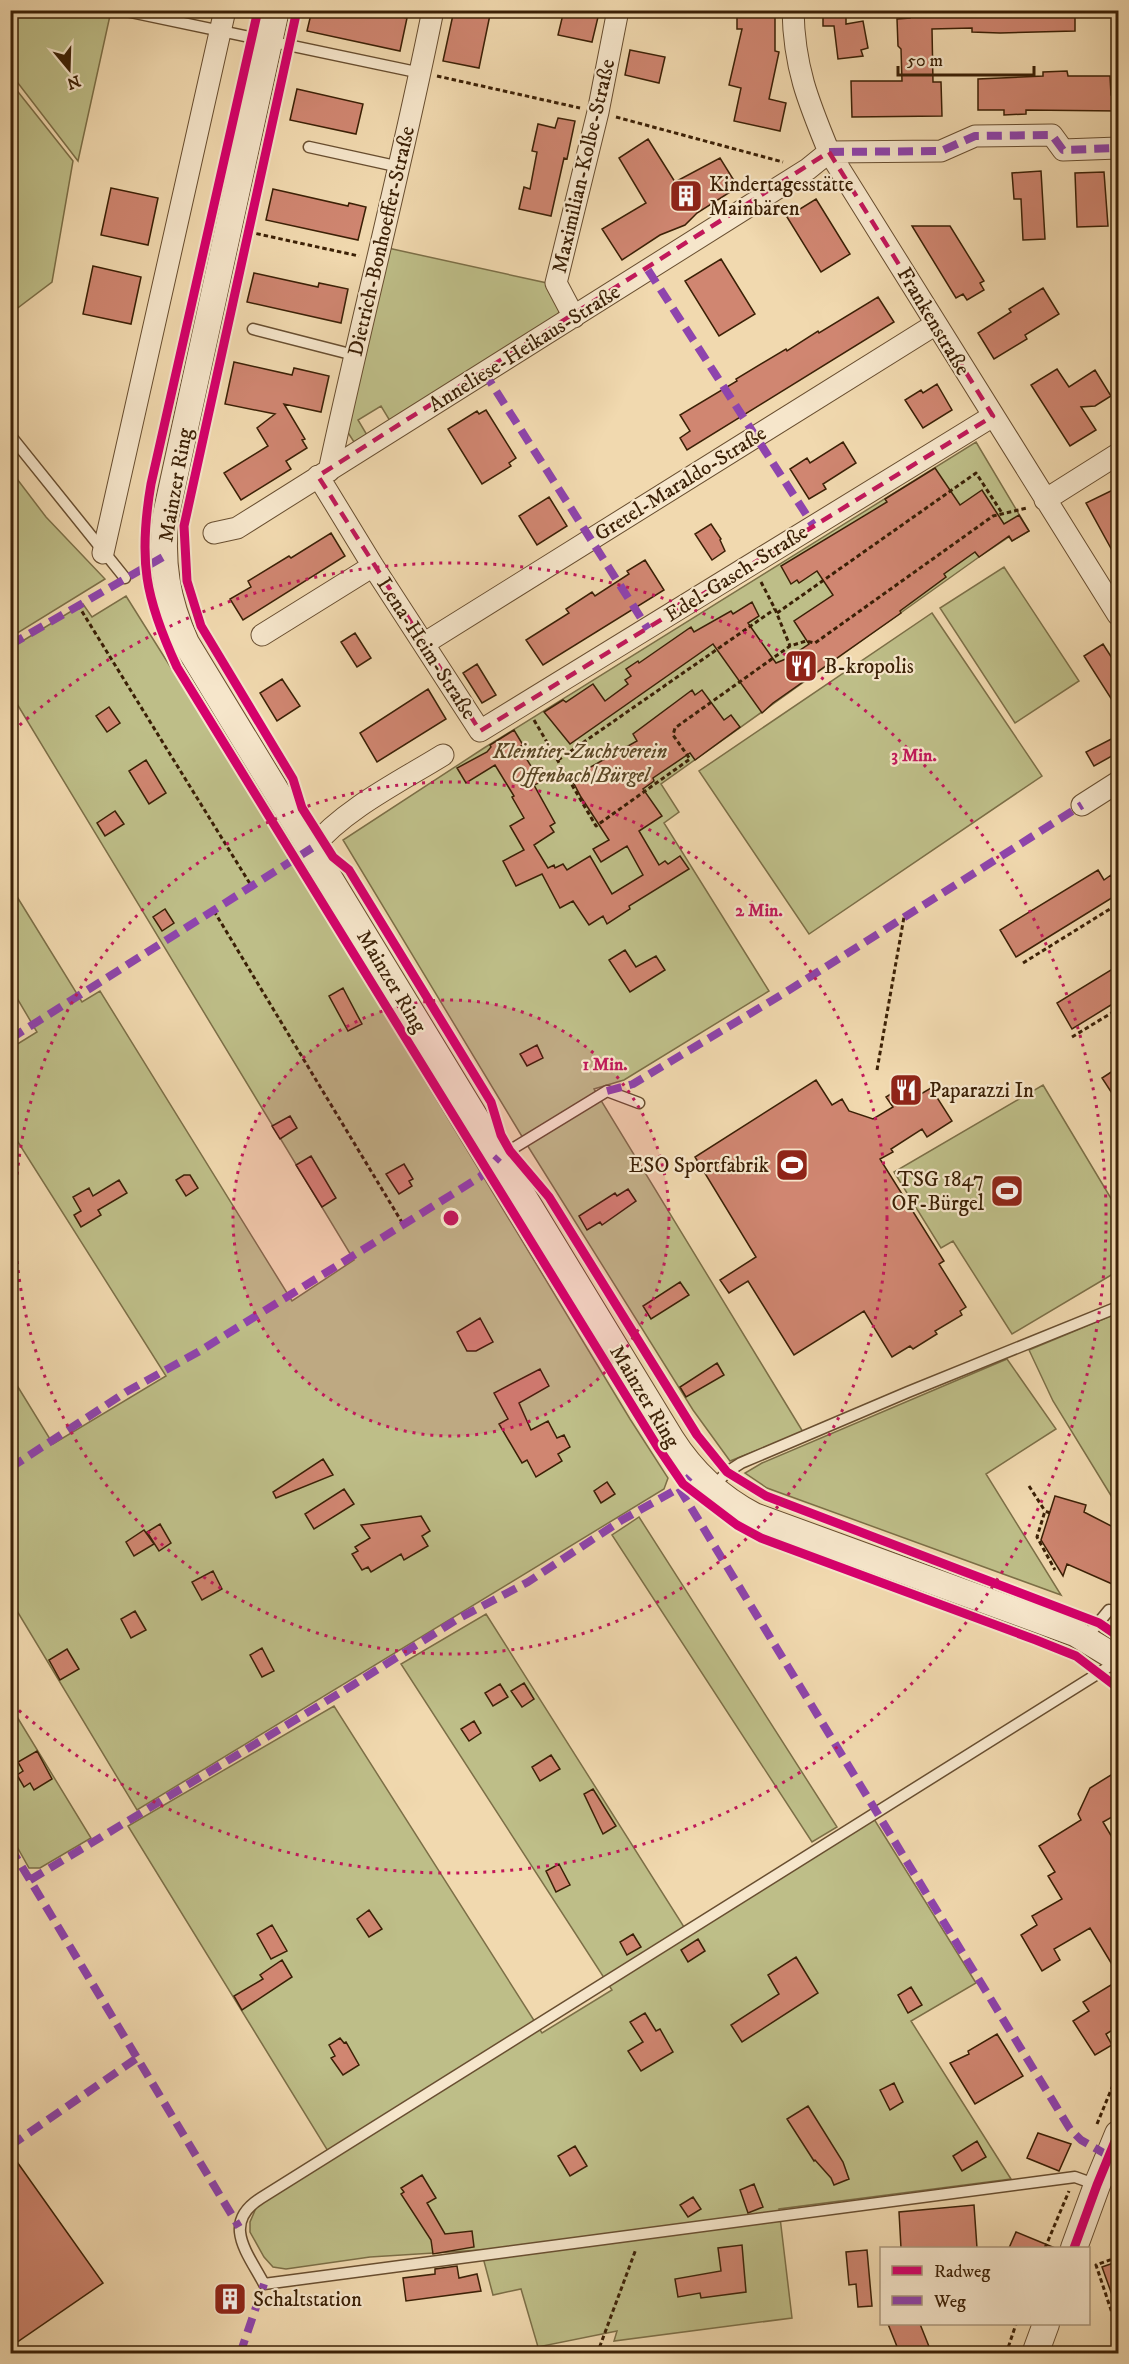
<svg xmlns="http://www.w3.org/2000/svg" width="1129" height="2364" font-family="'IM FELL DW Pica',serif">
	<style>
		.green { fill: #bebe88; stroke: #7c6f47; stroke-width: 1.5 }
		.building { fill: #d08671; stroke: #3b2006; stroke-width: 1.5 }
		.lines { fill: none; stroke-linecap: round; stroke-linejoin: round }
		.service-casing { stroke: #684e30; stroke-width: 13 }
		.minor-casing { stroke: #684e30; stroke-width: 23 }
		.tertiary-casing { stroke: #684e30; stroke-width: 28 }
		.path { stroke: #3b2006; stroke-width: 3; stroke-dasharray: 4.5 3; stroke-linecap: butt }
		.service { stroke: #f6e6cb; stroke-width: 10 }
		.minor { stroke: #f6e6cb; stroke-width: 21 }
		.tertiary { stroke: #f6e6cb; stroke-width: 26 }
		.quiet { stroke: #8e44ad; stroke-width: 8; stroke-dasharray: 15 8; stroke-linecap: butt }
		.cycleway-casing { stroke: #f6e6cb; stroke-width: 13 }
		.cycleway { stroke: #d6006c; stroke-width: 9 }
		.marked { fill: none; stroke: #c2185b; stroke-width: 4.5; stroke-dasharray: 12 8; stroke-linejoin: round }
		.ring { fill: none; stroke: #c2185b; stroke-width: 3; stroke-dasharray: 3 6 }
		.labels { text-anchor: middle; stroke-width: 4.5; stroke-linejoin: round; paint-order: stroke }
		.street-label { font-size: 21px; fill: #3b2006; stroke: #f6e6cb }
		.poi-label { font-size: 21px; fill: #3b2006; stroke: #f6e6cb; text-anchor: start }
		.park-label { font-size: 21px; font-style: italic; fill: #5c4826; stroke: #f6e6cb }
		.centre { fill: #c2185b; stroke: #f6e6cb; stroke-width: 3 }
		.ring-label { font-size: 18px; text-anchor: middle; font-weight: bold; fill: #c2185b; stroke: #f6e6cb; stroke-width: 4.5; stroke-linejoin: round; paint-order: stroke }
	</style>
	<rect width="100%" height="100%" fill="#f1d9af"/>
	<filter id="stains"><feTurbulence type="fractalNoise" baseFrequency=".00333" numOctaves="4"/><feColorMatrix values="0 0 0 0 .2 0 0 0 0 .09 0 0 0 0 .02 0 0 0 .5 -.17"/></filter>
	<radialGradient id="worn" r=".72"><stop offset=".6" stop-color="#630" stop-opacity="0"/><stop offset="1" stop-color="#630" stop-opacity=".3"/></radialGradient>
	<path class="green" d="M11,10L111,11L78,161L11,74Z
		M11,83L73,161L52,282L11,313Z
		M388,248L547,283L561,303L558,315L390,421L381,406L358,420L367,435L354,442L347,431Z
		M976,442L1029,531L1012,541L1009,537L979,557L661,784L679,812L664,823L769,991L624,1080L594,1089L803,1432L730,1461L693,1410L529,1148L343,840L484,748Z
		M11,471L46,517L105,579L11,637Z
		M1004,567L1079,681L1015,723L940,608Z
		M126,596L296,867L630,1419L668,1478L664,1489L137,1810L11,1601L10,1374L53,1444L166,1376L11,1131V1048L37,1032L11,988V887L82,1002L100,991L292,1301L354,1260L11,694V648L83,604L92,617Z
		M932,613L1042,776L809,934L699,771Z
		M1043,1085L1118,1210V1271L1012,1334L953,1241L941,1248L894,1172Z
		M1118,1313V1507L1053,1401L1029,1350Z
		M1007,1359L1056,1429L986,1474L1061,1595L767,1488L745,1473L762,1463Z
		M639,1517L837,1827L812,1842L612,1535Z
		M486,1614L689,1935L874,1819L976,1983L911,2021L1011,2179L779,2209L792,2318L614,2341L617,2331L538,2347L521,2289L493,2295L481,2250L370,2257L286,2269L273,2267L264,2257L250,2232V2222L256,2208L328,2151L128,1826L334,1706L542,2033L612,1990L401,1664Z
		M11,1707L91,1838L40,1868H29L11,1836Z"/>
	<path class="building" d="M312,10H350L378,16L379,12L407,18L400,51L307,31Z
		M454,10H491L479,68L443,61Z
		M564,10L599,13L592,42L558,35Z
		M737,10H775V51L779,52L769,99L786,103L780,131L734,121L741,88L729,85L742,29H737Z
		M823,10H846V24L863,21L868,48L861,50L863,56L838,59L834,26H823Z
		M909,10H1075V31L1000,33L972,32V28L932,29L933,82H941L942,116L852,117L851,81H902L901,49L898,46L897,19L910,18Z
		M630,50L665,57L659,83L625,75Z
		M1067,71L1068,76H1110L1111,95H1119V111L1026,110V114L1004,115V110H978V79L1043,76V72Z
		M297,89L363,104L356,134L290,120Z
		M558,118L575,121L567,159L564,158L551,216L519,209L524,187L530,189L537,152L532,151L538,124L555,128Z
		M648,139L675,182L720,158L738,187L697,213L685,225L660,235L622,260L602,229L646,203L619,158Z
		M1041,171L1045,239L1023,240L1021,199H1014L1012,173Z
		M1104,172L1108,226L1077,227L1075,173Z
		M111,188L158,198L148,245L101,235Z
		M273,189L348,206L349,203L366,207L358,240L266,220Z
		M816,199L850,254L821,272L787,217Z
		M912,226H950L984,281L980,283L984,290L967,300L963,294L956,298Z
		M721,259L755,314L719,336L685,281Z
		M93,266L141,277L131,324L83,314Z
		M254,273L318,287L319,283L348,289L341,323L247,302Z
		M1043,288L1059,314L1025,335L1027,339L994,359L978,333L1011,312L1009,309Z
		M878,297L894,322L687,450L680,438L690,431L680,415L737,381L736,379L786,349L787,351L818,331L819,333Z
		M234,362L292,375L294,368L329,376L321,412L284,404L305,439L302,440L307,448L286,461L291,469L241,500L224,473L268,446L257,428L275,414L225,404Z
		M1057,369L1069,387L1095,370L1111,396L1095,406L1081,407L1096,430L1070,446L1031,385Z
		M937,384L952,410L923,428L905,400L921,390L923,393Z
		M486,410L516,458L509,463L511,466L482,484L448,429L477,411L479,414Z
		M843,442L856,463L823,484L826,489L809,499L790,469L807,458L810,463Z
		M935,468L960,505L982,490L1004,524L1019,515L1029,531L1012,541L1009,536L979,557L975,552L944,574L946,577L900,611L901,613L773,703L762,713L713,644L570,744L544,712L563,700L566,702L593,684L605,701L628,684L625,680L631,676L626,669L638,661L639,663L691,627L694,632L731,611L733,614L752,602L759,616L748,623L776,663L788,658L809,644L794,621L833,595L817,571L799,583L797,580L791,584L781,566L887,502L885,499Z
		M1119,487V563L1086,503Z
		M549,497L567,526L537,545L519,516Z
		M711,524L721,539L720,540L725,551L712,560L695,534Z
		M331,533L345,556L243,620L230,599L251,587L248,581L289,556L291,558Z
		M645,560L664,590L543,665L526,640L569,613L566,609L592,592L595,596L629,574L627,571Z
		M355,633L371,658L357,667L341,642Z
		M1103,644L1119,669V711L1084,656Z
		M477,664L496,695L482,703L463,673Z
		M282,679L300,706L277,721L260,693Z
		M428,689L446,719L377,762L360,733Z
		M692,690L695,695L702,690L724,720L731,715L740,727L695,760L690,753L653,778L654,781L643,789L662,816L639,831L659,865L665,861L668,864L680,856L689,869L629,906L630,909L607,924L603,916L589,925L573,901L560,908L542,874L516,886L503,861L524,850L510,826L524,818L512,797L514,796L495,765L466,783L457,768L487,752L491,747L490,745L514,730L523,745L519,747L541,782L534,785L555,823L550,826L554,832L534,845L548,868L554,865L555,868L563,864L567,870L590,856L612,894L643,875L627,846L601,862L593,849L609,840L581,797L571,778L637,741L633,734Z
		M109,707L120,723L107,732L96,716Z
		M1119,735V752L1094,766L1086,752Z
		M146,760L166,793L149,804L129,771Z
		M115,811L124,824L105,836L97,823Z
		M1098,870L1104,880L1111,875L1119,887V889L1113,893L1115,896L1016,957L1000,930Z
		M165,909L174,923L162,931L153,917Z
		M625,950L636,967L656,956L665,970L630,992L609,960Z
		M1119,965V1000L1072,1029L1057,1003Z
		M343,988L362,1024L348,1031L329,996Z
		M537,1045L543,1058L527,1066L520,1054Z
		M1119,1067V1104L1102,1078Z
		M816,1080L832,1105L842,1099L849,1111L873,1119L893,1107L886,1097L913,1080L921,1094L931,1088L952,1121L927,1137L922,1129L891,1149L893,1152L880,1159L944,1261L939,1264L966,1307L960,1311L962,1315L935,1331L937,1334L913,1349L910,1346L892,1357L864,1311L794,1355L748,1281L729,1293L720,1280L756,1257L695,1157Z
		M290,1116L297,1128L280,1139L272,1126Z
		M311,1156L336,1198L322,1207L296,1165Z
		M404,1164L413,1179L409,1181L412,1186L399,1194L386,1174Z
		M184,1175H190L198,1188L186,1196L176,1180Z
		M119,1180L127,1193L98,1210L101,1215L81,1227L74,1215L81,1211L73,1197L89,1188L93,1196Z
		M628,1189L636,1201L602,1225L600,1222L587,1230L579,1216L615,1193L617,1196Z
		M680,1282L689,1295L651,1319L643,1306Z
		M480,1318L493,1342L476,1351H467L457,1332Z
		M717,1363L724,1375L686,1397L680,1387Z
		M540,1369L549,1386L519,1403L531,1430L548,1421L557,1438L564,1435L570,1447L558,1454L562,1461L536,1477L527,1460L522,1463L499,1424L508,1419L494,1393Z
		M323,1459L333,1475L276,1498L273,1492Z
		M607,1482L615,1494L601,1503L594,1491Z
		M344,1489L354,1504L314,1529L305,1514Z
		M1055,1496L1086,1505L1084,1512L1119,1530V1587L1067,1564L1063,1576L1041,1540Z
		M421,1516L430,1531L422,1536L428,1546L404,1560L401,1554L371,1572L368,1567L362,1570L352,1554L358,1551L355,1547L370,1538L361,1525Z
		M160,1524L171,1543L159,1551L147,1532Z
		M144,1530L154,1544L134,1556L126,1542Z
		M213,1571L222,1589L202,1600L192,1582Z
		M135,1611L146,1630L131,1638L121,1619Z
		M262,1648L274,1671L262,1677L250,1655Z
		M67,1649L79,1669L60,1680L49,1660Z
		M524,1683L534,1699L522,1707L511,1691Z
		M500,1684L508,1697L493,1706L485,1693Z
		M474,1721L481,1733L469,1741L461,1729Z
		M37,1751L52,1779L34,1790L30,1783L24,1787L17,1775L23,1771L18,1762Z
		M551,1755L560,1769L540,1781L532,1767Z
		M1119,1770V1813L1103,1822L1119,1849V1976L1090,1928L1054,1949L1060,1960L1042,1971L1021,1935L1037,1925L1032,1916L1062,1899L1048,1876L1055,1872L1039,1846L1081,1820L1078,1814L1090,1788Z
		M593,1789L616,1826L603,1834L584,1794Z
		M559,1864L570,1885L556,1892L546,1871Z
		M369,1910L382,1929L369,1937L357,1919Z
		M272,1925L287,1951L271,1959L257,1934Z
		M633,1934L641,1947L627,1955L620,1942Z
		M698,1939L705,1951L688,1962L681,1950Z
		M796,1957L818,1993L742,2042L731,2025L779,1994L768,1975Z
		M282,1960L292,1977L242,2010L234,1996L263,1979L260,1975Z
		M1119,1980V2026L1106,2034L1112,2045L1095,2055L1073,2021L1089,2011L1083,2002Z
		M911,1987L922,2005L908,2013L898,1995Z
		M645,2013L656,2031L660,2029L673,2052L641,2071L628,2051L643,2042L630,2022Z
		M997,2034L1023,2076L975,2104L950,2063L969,2054L968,2051Z
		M340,2038L344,2043L346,2042L359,2065L343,2075L331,2058L335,2056L329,2045Z
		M894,2083L903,2102L890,2110L880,2090Z
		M808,2106L843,2162L849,2179L834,2185L831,2178L815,2160L814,2161L787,2119Z
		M1038,2133L1071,2144L1059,2171L1027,2158Z
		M977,2141L986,2157L962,2171L953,2156Z
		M575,2146L587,2166L570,2176L558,2156Z
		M10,2152L103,2283L10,2347Z
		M422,2175L436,2198L427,2203L445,2234L472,2231L474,2247L433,2254L431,2240L401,2194L404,2192L401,2188Z
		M754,2184L763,2207L748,2213L740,2190Z
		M693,2197L701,2209L688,2217L680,2205Z
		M974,2205L977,2248H901L899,2212Z
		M1016,2232L1055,2248H1009Z
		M742,2245L746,2292L701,2298L700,2293L678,2297L675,2279L721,2271L718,2248Z
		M867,2250L872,2306L858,2307L856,2284L849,2285L846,2252Z
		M1119,2261V2306H1116L1102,2267Z
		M457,2266L459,2278L477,2274L481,2291L406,2301L403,2278L435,2274V2269Z
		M888,2324H920L932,2354H900Z"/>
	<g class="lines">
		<g class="service-casing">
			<path id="service" d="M121,10L421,73
				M309,147L400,167
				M253,329L354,355
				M10,435L125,578
				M499,1157L607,1091L639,1103
				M712,1488L727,1472L741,1463L908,1392L1118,1307
				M1086,1638L1109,1610L1118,1612
				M1097,2185L1075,2177L264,2284C247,2252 221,2223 261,2198L1118,1661"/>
		</g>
		<g class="minor-casing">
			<path id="minor" d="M793,10C794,67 808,101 829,152L1118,615
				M574,317L556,283L598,112L618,10
				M329,471C362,317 402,165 433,10
				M318,476L373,566L480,731L993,416
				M1045,500L1118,454
				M214,533L237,528L808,169L829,152L941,151L975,136L1052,135L1063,150L1118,148
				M103,553L225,10
				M262,635L373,566
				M425,643L936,324
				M1082,805L1118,782
				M312,848C344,809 401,781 443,755"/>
		</g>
		<g class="tertiary-casing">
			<path id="tertiary" d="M276,10L166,515C160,561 167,601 186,643L671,1439C692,1472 718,1497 754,1516L1075,1633L1118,1659
				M1074,2248L1097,2185L1118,2134
				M1035,2354L1046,2324"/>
		</g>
		<path class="path" d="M437,76L580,108
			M616,117L783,162
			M249,232L359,256
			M761,582L775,609L790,646
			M78,605L252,887
			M777,613L976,473L1002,513
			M534,720L596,826L690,759L673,735L675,728L790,646L806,641L815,643L993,516L1027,508
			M558,760L775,609
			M214,911L403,1224
			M1023,963L1118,904
			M1072,1037L1118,1009
			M877,1070L904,917
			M1029,1486L1045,1511
			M1050,1513L1045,1511L1037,1537L1055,1570
			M1097,2124L1118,2073
			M1045,2248L1069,2191
			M1118,2257L1096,2265L1118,2331
			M597,2354L636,2249
			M1006,2354L1016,2324"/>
		<use href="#service" class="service"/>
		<use href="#minor" class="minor"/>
		<use href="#tertiary" class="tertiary"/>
		<path class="quiet" d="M829,152L941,151L975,136L1052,135L1063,150L1118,148
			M648,270L813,525
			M484,372L648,629
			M10,645L163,557
			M10,1039L312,848
			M607,1091L633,1084L786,992L1082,805
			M10,1468L126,1392L198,1352L480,1177L499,1157
			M679,1488L1070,2129L1081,2140L1109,2156
			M10,1847L239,2227
			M30,1880L353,1685L456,1620L528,1582L622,1520L679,1488L694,1472
			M10,2146L137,2058
			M240,2354L264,2284"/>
		<g class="cycleway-casing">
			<path id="cycleway" d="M258,10L151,484C138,560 145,598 177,667L657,1446L683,1484L737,1525L761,1538L1036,1640L1076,1656L1118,1688
				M297,10L184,526L187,581L201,626L293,779L302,808L333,857L349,870L491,1102L501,1135L510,1151L549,1197L697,1435L727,1472L766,1496L1099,1623L1118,1636
				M1074,2248L1097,2185L1118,2134"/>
		</g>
		<use href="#cycleway" class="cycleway"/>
	</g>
	<path class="marked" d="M829,152L993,416L480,731L318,476Z"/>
	<circle cx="451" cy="1218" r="218" fill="#c2185b" fill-opacity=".12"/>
	<g class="ring">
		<circle cx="451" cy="1218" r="218"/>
		<circle cx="451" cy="1218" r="436"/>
		<path d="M13 731A655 655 0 1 1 13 1705"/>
	</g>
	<defs>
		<g id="building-square" transform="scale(1.725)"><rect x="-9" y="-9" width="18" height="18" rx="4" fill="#8f2418" stroke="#f6e6cb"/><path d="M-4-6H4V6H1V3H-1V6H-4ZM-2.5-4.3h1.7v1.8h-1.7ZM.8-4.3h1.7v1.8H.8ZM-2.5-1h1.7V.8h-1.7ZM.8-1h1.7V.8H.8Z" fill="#fff"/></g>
		<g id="restaurant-square" transform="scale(1.725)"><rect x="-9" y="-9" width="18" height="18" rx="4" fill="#8f2418" stroke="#f6e6cb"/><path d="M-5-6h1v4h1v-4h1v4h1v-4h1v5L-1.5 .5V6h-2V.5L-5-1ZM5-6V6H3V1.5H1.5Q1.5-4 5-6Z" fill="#fff"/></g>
		<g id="stadium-square" transform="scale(1.725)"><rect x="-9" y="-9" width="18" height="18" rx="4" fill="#8f2418" stroke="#f6e6cb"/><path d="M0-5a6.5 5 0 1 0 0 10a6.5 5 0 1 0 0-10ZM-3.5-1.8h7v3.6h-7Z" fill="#fff"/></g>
	</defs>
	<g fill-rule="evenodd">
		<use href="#building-square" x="686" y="196"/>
		<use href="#restaurant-square" x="801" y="666"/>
		<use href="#restaurant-square" x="906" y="1090"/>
		<use href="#stadium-square" x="792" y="1165"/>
		<use href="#stadium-square" x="1007" y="1191"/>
		<use href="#building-square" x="230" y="2299"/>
	</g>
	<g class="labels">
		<g class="street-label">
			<text transform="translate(583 166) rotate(-77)" y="7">Maximilian-Kolbe-Straße</text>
			<text transform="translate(381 241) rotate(-77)" y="7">Dietrich-Bonhoeffer-Straße</text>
			<text transform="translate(934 321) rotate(59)" y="7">Frankenstraße</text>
			<text transform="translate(524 348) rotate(-32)" y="7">Anneliese-Heikaus-Straße</text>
			<text transform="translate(680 483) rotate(-32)" y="7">Gretel-Maraldo-Straße</text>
			<text transform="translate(175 485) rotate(-80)" y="7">Mainzer Ring</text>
			<text transform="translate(736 573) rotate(-32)" y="7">Edel-Gasch-Straße</text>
			<text transform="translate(427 648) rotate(57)" y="7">Lena-Heim-Straße</text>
			<text transform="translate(392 981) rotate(59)" y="7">Mainzer Ring</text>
			<text transform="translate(645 1396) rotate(59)" y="7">Mainzer Ring</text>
		</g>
		<g class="poi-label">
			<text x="709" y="191">Kindertagesstätte<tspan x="709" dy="24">Mainbären</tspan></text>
			<text x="824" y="673">B-kropolis</text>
			<text x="929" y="1097">Paparazzi In</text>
			<text x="769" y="1172" text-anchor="end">ESO Sportfabrik</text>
			<text x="984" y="1186" text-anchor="end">TSG 1847<tspan x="984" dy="24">OF-Bürgel</tspan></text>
			<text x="253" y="2306">Schaltstation</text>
		</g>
		<g class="park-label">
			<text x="580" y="758">Kleintier-Zuchtverein<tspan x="580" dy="24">Offenbach/Bürgel</tspan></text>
		</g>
	</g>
	<circle cx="451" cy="1218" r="9" class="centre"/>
	<g class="ring-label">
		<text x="914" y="761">3 Min.</text>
		<text x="759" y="916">2 Min.</text>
		<text x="605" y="1070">1 Min.</text>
	</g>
	<rect width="1129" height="2364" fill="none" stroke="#f1d9af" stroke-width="36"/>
	<rect x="12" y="12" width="1105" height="2340" fill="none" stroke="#3b2006" stroke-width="3"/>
	<rect x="18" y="18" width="1093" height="2328" fill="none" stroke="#3b2006" stroke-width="1.5"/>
	<rect x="880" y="2247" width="210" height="78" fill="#f6e6cb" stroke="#ab977c" stroke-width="1.5"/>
	<rect x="892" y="2266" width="30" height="9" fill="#d6006c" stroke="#ab977c" stroke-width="1.5"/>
	<text x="934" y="2277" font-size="18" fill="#3b2006">Radweg</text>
	<rect x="892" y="2296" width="30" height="9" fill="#8e44ad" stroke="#ab977c" stroke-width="1.5"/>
	<text x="934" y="2307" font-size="18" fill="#3b2006">Weg</text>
	<g transform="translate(69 69) rotate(161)" stroke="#f6e6cb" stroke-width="4.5" paint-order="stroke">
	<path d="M0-4.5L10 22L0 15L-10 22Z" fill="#3b2006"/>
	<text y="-9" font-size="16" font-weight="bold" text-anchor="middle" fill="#3b2006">N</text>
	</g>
	<path d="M898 66v9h136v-9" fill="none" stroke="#3b2006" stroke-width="3"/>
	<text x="907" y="66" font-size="18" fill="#3b2006" stroke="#f6e6cb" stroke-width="4.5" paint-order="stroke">50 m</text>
	<rect width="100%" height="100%" filter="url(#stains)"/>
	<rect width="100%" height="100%" fill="url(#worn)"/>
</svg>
